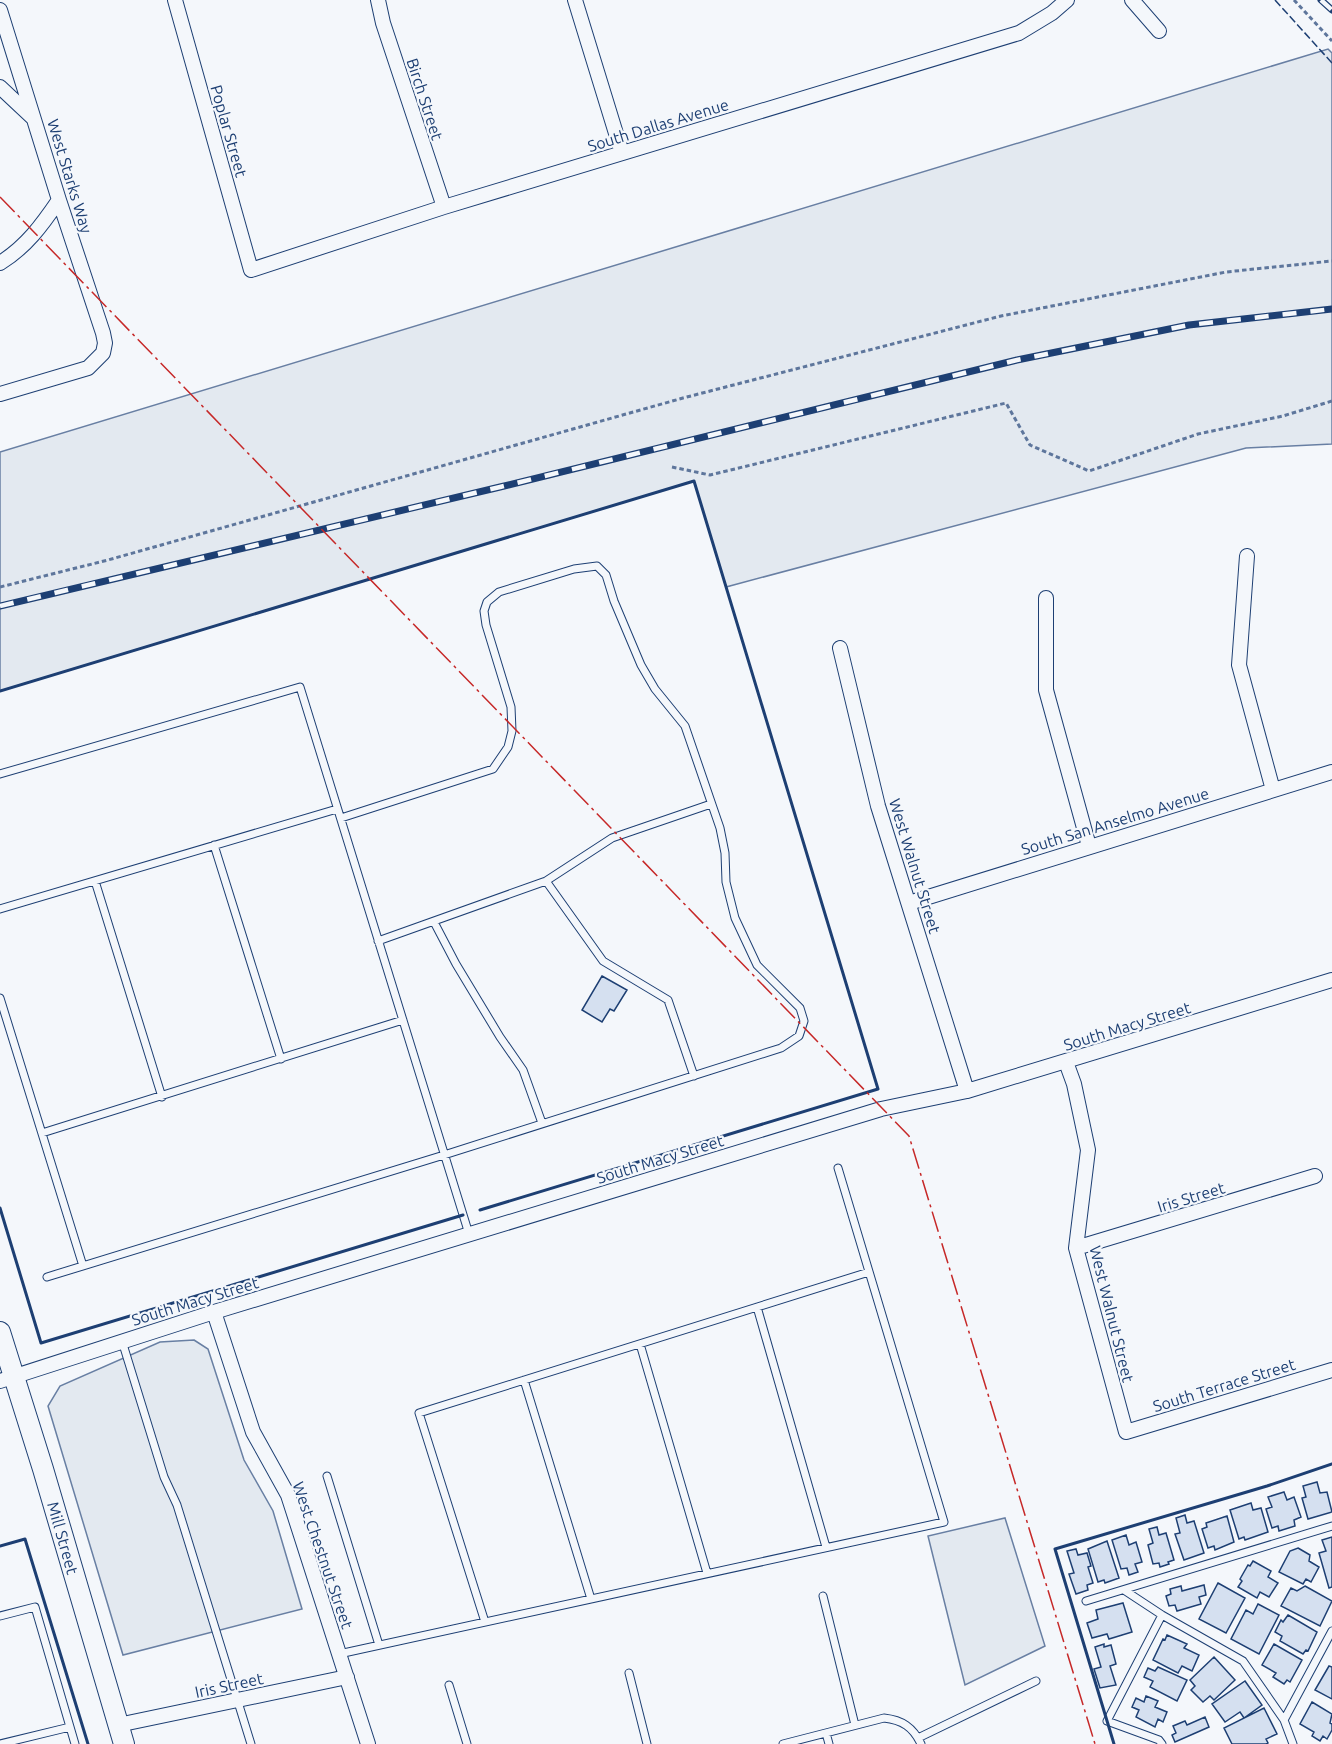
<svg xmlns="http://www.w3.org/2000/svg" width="1332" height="1744" font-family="Ubuntu,sans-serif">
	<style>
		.green { fill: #e3e9f0; stroke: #687fa3; stroke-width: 1.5 }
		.building { fill: #d5e0f0; stroke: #1d3f73; stroke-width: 1.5 }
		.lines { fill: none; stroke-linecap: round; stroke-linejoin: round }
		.lane-casing { stroke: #1d3f73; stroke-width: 9 }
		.street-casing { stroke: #1d3f73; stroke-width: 16 }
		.secondary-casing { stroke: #1d3f73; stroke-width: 22 }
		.path { stroke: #5e769c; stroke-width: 3; stroke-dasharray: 4.5 3; stroke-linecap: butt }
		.lane { stroke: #f4f7fb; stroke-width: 7 }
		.street { stroke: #f4f7fb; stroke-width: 14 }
		.secondary { stroke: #f4f7fb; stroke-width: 20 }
		.rail-casing { stroke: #1d3f73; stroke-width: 7 }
		.rail { stroke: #f4f7fb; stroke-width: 4.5; stroke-dasharray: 14; stroke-linecap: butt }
		.fence { stroke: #1d3f73; stroke-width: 1.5; stroke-dasharray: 8 3; stroke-linecap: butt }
		.wall { stroke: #1d3f73; stroke-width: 3 }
		.power { stroke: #c62828; stroke-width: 1.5; stroke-dasharray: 21 4.5 3 4.5; stroke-linecap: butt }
		.labels { text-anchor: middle; stroke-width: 4.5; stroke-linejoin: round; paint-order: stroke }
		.street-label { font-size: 16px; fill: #1d3f73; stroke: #f4f7fb }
	</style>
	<rect width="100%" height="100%" fill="#f4f7fb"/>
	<path class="green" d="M1328,49L1332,53V444L1246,448L726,587L694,481L0,691V452Z
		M194,1340L208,1349L244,1460L273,1511L302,1609L123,1655L48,1406L60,1386L160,1342Z
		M1005,1518L1045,1646L965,1685L928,1536Z"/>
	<path class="building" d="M602,976L627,990L614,1011L610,1009L602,1022L582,1010Z
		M1317,1482L1320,1493L1327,1492L1332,1512L1308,1519L1302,1498L1306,1497L1303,1486Z
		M1284,1492L1287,1500L1294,1497L1301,1517L1294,1520L1295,1526L1279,1531L1278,1526L1272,1528L1266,1509L1272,1507L1268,1497Z
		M1251,1503L1253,1510L1261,1508L1268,1532L1245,1540L1244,1537L1239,1539L1230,1510Z
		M1185,1515L1187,1523L1194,1521L1204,1553L1184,1560L1175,1534L1180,1533L1176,1518Z
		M1227,1516L1234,1542L1215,1550L1214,1546L1208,1548L1202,1529L1207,1527L1206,1523Z
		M1157,1527L1159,1535L1166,1533L1174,1560L1168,1562L1169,1564L1160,1567L1159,1563L1153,1564L1148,1545L1153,1543L1149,1529Z
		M1126,1535L1129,1545L1136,1542L1142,1562L1135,1564L1138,1572L1129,1575L1127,1568L1121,1569L1112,1540Z
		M1332,1537V1587L1329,1588L1319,1553L1326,1551L1322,1540Z
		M1107,1541L1119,1578L1105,1583L1104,1580L1098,1582L1088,1549Z
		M1298,1548L1310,1555L1309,1561L1319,1567L1311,1582L1306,1579L1303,1584L1279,1572L1290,1551Z
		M1076,1549L1078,1555L1087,1553L1091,1566L1088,1567L1093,1583L1087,1585L1088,1590L1076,1594L1069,1574L1074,1573L1067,1551Z
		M1253,1561L1271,1571L1268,1577L1278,1583L1269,1597L1260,1592L1257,1598L1238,1587L1242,1581L1240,1579L1248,1565L1250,1566Z
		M1218,1583L1245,1598L1226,1633L1199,1619Z
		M1204,1585L1206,1595L1199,1597L1201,1604L1177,1611L1175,1605L1169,1606L1166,1596L1171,1594L1170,1589L1181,1586L1182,1591Z
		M1305,1586L1332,1601L1320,1626L1281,1606L1291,1588L1297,1591Z
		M1123,1603L1132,1632L1109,1639L1107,1634L1092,1638L1087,1623L1098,1619L1096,1610Z
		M1258,1604L1279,1615L1259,1654L1231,1639L1246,1610L1253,1614Z
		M1288,1615L1317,1632L1308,1651L1306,1650L1303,1654L1280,1641L1282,1636L1275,1632L1281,1620L1283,1622Z
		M1167,1635L1187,1644L1184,1648L1199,1655L1192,1671L1182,1666L1178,1673L1153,1660L1163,1639L1165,1640Z
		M1104,1644V1647L1111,1645L1116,1664L1110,1666L1116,1685L1100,1688L1094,1669L1101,1667L1095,1647Z
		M1274,1644L1302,1660L1290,1682L1287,1680L1284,1684L1273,1677L1276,1673L1262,1665Z
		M1214,1657L1235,1680L1214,1700L1210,1696L1203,1702L1191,1690L1195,1686L1190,1680Z
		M1329,1666L1332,1667V1699L1315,1690Z
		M1158,1667L1187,1680L1177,1701L1150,1687L1153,1681L1144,1677L1148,1668L1155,1671Z
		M1245,1681L1262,1705L1244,1718L1240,1712L1225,1722L1212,1704Z
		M1146,1696L1158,1701L1155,1707L1167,1712L1163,1722L1158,1719L1155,1727L1136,1717L1139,1710L1132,1707L1136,1698L1144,1702Z
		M1312,1702L1332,1714L1330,1723L1332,1724V1730L1327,1739L1323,1736L1320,1741L1312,1736L1314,1732L1300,1724Z
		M1264,1708L1277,1734L1266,1739L1268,1743L1266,1744H1232L1224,1728Z
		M1205,1717L1209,1727L1175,1742L1172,1735L1176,1733L1173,1726L1185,1721L1187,1725Z"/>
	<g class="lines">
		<g class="lane-casing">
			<path id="lane" d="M0,774L300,687L469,1234
				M214,845L281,1059
				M95,881L162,1097
				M546,881L603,961L668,1000L694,1076
				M0,909L337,809
				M434,922L456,964L500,1037L523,1070L542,1123
				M378,941L546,881L612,838L711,804
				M0,998L83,1266
				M42,1133L403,1020
				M47,1277L444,1155L781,1048L799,1036L804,1021L800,1008L757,965L735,918L726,882L725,853L720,828L685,726L655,689L641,665L614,601L606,575L597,566L574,569L499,592L487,602L484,611L486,625L511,707L512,731L508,747L493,769L341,818
				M757,1307L826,1547
				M122,1341L164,1477L177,1505L251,1744
				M640,1344L707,1573
				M524,1380L591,1599
				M327,1476L379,1645
				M1124,1590L1162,1615L1243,1661L1284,1720L1293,1744
				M823,1596L855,1725
				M1086,1601L1332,1526
				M0,1616L35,1607L75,1744
				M485,1622L419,1413L869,1272
				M339,1654L944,1522L838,1168
				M629,1673L647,1744
				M449,1685L467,1744
				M1284,1720L1332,1631
				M826,1733L829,1744
				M918,1738L1036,1681
				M0,1744L70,1727
				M783,1744L884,1718C902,1720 913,1727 921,1744
				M1162,1744L1159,1740L1107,1721L1162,1615"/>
		</g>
		<g class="street-casing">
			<path id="street" d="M175,0L251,270L444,207L1019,33L1052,13L1067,0
				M378,0L383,23L444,207
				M575,0L622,153
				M1132,0L1159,31
				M0,10L59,200L103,333L105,343L103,353L88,368L0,394
				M0,87L33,118
				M0,263C26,247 42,225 59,200
				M1247,556L1239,665L1273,790
				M1046,598V690L1089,846
				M840,648L878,806L967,1091
				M909,903L1332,772
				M1066,1062L1074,1084L1088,1150L1076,1248L1126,1432L1332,1370
				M1076,1248L1315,1176
				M214,1312L253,1432L288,1495L368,1744
				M0,1381L214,1312L881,1109L967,1091L1332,980
				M118,1725L347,1677"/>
		</g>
		<g class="secondary-casing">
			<path id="secondary" d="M0,1332L43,1469L124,1744"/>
		</g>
		<path class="path" d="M1294,0L1332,41
			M672,467L710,475L1006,403L1030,445L1089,471L1198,434L1283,416L1332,401
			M0,587L108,560L683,398L1001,316L1226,272L1332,261"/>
		<use href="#lane" class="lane"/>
		<use href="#street" class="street"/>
		<use href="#secondary" class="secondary"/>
		<g class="rail-casing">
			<path id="rail" d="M1321,0L1332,10
				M0,606L500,487L1017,360L1189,325L1332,309"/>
		</g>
		<use href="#rail" class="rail"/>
		<path class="fence" d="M1275,0L1332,63"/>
		<path class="wall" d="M0,691L694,481L878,1089L480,1210
			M0,1208L41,1343L463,1215
			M0,1546L25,1539L88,1744
			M1114,1744L1055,1549L1267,1486L1332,1464"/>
		<path class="power" d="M0,197L909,1136L1095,1744"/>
	</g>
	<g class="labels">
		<g class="street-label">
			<text transform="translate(425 99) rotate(72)" y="6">Birch Street</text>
			<text transform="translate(658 125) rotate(-17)" y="6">South Dallas Avenue</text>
			<text transform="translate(229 131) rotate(74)" y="6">Poplar Street</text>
			<text transform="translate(70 176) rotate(73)" y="6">West Starks Way</text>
			<text transform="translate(1115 821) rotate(-17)" y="6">South San Anselmo Avenue</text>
			<text transform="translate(915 866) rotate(73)" y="6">West Walnut Street</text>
			<text transform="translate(1127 1026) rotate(-17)" y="6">South Macy Street</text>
			<text transform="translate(660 1159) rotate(-17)" y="6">South Macy Street</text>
			<text transform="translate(1191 1197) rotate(-17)" y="6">Iris Street</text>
			<text transform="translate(195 1301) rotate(-17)" y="6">South Macy Street</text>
			<text transform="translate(1112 1314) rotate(76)" y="6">West Walnut Street</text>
			<text transform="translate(1224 1385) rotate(-17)" y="6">South Terrace Street</text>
			<text transform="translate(63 1538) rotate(74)" y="6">Mill Street</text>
			<text transform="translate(323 1555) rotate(71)" y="6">West Chestnut Street</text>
			<text transform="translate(229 1685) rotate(-12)" y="6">Iris Street</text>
		</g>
	</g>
</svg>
